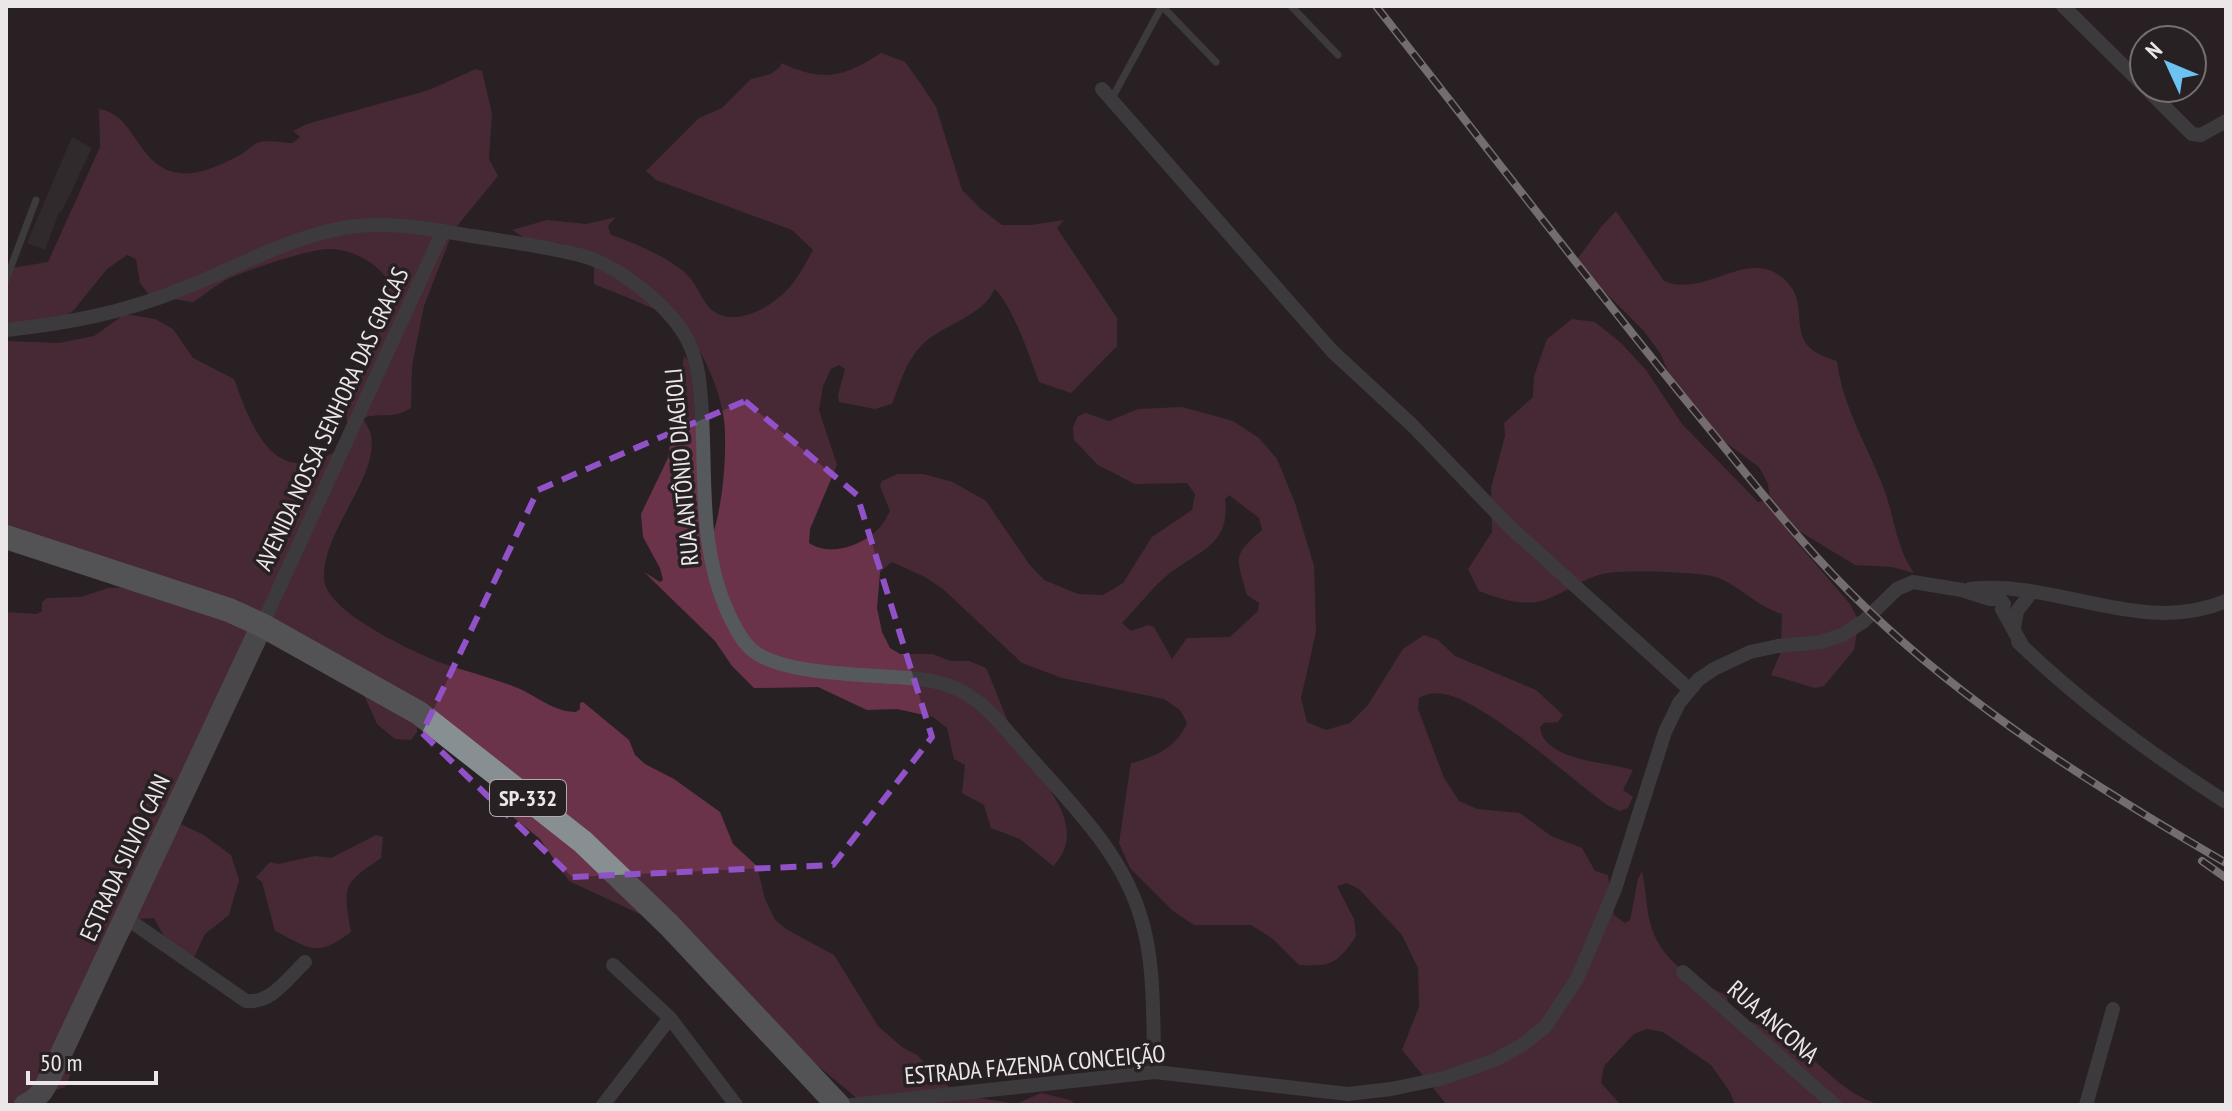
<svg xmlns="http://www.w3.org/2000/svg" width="2232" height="1111" font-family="'PT Sans Narrow',sans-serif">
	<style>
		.forest { fill: #6b334a; fill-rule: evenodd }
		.building { fill: #3c3538 }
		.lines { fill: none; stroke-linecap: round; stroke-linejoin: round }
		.lane { stroke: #56595b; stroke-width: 7 }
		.street { stroke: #56595b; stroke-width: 14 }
		.secondary { stroke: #72777a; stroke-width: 22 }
		.primary { stroke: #888f92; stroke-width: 24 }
		.rail-casing { stroke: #d0cbcd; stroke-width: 8 }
		.rail { stroke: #282123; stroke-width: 5; stroke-dasharray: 15; stroke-linecap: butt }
		.marked { fill: none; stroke: #9151c7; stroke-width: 6; stroke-dasharray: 16 10; stroke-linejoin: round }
		.labels { text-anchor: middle; stroke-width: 7; stroke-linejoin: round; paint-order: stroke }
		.shield { fill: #282123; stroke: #b0abad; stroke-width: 2 }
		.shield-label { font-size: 22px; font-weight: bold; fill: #ebe6e8 }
		.street-label { font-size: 24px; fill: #ebe6e8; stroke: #282123 }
	</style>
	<rect width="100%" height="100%" fill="#282123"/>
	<path class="forest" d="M881,53L905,62L921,84L936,107L962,190L981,209L1002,225H1031L1064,220L1057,228L1117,318V346L1071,393L1039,382C1030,357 1013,307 995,289C981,317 947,323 925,342C907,358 900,383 892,404L875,409L839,402L838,395L845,369L839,365L831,369L823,386L819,410L837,465L810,529L809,543C830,557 863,546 880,527C884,523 887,516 890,511L880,486L882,481L898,474H923L953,482L986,501L1029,564L1044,580L1078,594L1103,595L1123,583L1152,537L1192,510L1195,494L1187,483L1135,484L1098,465L1074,440L1073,427L1078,416L1086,413L1109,421L1138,409L1182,407L1233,421L1259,438L1277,459L1295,503L1314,566L1316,632L1301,698L1307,722L1326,730L1350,723L1368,705L1403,649L1424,635L1438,640L1455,656L1536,690L1563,715L1558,722L1544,723L1540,727C1543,761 1608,762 1633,770L1623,790L1633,797L1628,808L1620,811L1607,805C1564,773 1507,721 1460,699C1447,693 1431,690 1419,698L1418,709L1444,778L1459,801L1477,809L1520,813L1551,836L1582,848L1595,871L1608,875L1614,915L1625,923L1630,920L1638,879L1642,871C1646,889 1646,909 1651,926C1662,962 1695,982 1727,995L1728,1007C1743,1022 1760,1024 1778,1033C1813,1051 1838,1094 1881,1105H1735L1730,1092L1711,1065L1663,1032L1647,1029L1634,1034L1604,1066L1601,1083L1621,1105H1447L1402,1050L1419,1007L1418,968L1402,935L1359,889L1347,883L1337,886L1354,919L1356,936C1338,963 1332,967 1299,965L1273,939L1251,925H1194L1173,911L1130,868L1119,843L1131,762L1133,763C1157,755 1176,748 1187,723L1180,710L1164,699L1062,678L1022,663L944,590L925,577L892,562L880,572L877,608L882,632L890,648L900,654H932L951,661H969L986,668C998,695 1008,727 1024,753C1044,784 1090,829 1053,866L1020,839L991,828L984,805L962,793L965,765L954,759L947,728L933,717L897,709L867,710L818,687L754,688L732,666L715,641L644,572L660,582L663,580L660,568L643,537L641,514L668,458L684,356L692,365L711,540C722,510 726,465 725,432C725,400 702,342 677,323C658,308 618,294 594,284V265L577,249L559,243L528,240L512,230L547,220L586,224L616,217L608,226L611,235C637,244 661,254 683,271C697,282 701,301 712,310C734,328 769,308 785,292C796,282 806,263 813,250L792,230L656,180L646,171L699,118L722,108L751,79L771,74L781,66V63C823,82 843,78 881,53ZM1229,495L1259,518L1262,530C1232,556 1236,557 1247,595L1259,603L1258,611L1230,637L1187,638L1172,659L1154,627L1148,625L1131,631L1122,623C1138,607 1152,587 1170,573C1199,551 1231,544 1225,499Z
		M476,69L482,71L492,114L489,159L498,176L453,231L424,306L412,366L411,408C388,421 384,411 363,418C365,423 370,429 371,435C379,478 322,531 324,578C324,611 412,651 439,662C464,671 490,677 515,687C536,695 553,712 576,712L580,709V703L583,702L629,740L635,755L645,764L674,779L720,812L733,844L757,866L765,899L775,920L786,929L834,955L878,1026L902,1047L917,1055L956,1094L1016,1104L1041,1093L1070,1100L1077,1105H865L756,1014L659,923L569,881L540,839L508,813L487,778L417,721V732L411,740L395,739L377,724L355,675L267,630L170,819L202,834L231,855L239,880L229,915L205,934L195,955L188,961L171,949L154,918L139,919L76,1023L69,1051L73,1070L65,1087L12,1104L6,1102V612L37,614L42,611V602L47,598L81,597L108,588L135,587L6,539V341L59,343L94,336L125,314L155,319L173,329L193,358L234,379C246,411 265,473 311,462C322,459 334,452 345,447L349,435L346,413L348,393L357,361L385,311L387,279C375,261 349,248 327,249C306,250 244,271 224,281C213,287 203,296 193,302L150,296L140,283L136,259L127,255L107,269L73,311L57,320L9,323L6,320V269L48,262L100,147L99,109C132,114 136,155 165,169C190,181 219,166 242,154C247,151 251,146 257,143C265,139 283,143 293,143L300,137L293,131L307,124L429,90Z
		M1616,211L1664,281C1703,298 1744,251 1779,275C1820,304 1774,344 1837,361C1842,405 1866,443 1882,484C1894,513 1896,549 1914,573L1892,567L1855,565L1794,528L1795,540L1850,604L1859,621L1854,650L1824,686L1815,688L1771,675L1781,652L1782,614C1754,606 1732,577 1706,575C1683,572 1629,570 1607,573C1584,577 1567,592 1545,600C1524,607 1499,599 1479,591L1468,569L1492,532L1491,488L1505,436L1504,423L1533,397L1534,376L1547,339L1572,319L1595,322L1621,343L1646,370L1682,424L1758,502L1770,500L1768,484L1759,467L1713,433L1689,407L1675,387L1660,353L1644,331L1575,262L1602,226Z
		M376,835L383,837L381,858C342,884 343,887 351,932C316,958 311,949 275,931L262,882L256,877L270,862L278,864L315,856L331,858Z"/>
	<path class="building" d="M72,137L92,148L61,213L59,212L45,250L27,243Z"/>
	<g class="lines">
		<path class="lane" d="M1291,6L1338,55
			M1111,100L1162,6L1216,62
			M6,280L36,200"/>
		<path class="street" d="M2063,6L2144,86
			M2146,88L2192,134L2201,135L2226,121
			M1102,89L1332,351L1413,426L1510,527L1689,689
			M6,330C69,323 123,313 182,289C236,268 285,239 343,228C384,220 431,229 472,236C509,242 547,246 583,256C619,266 671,307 688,341C697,359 700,381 701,400C707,472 697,545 728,613C734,625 740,639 751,649C782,677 877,674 919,679C935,681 955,686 968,695C991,709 1011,736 1029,756C1073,806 1122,853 1141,918C1156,966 1152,1022 1155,1072
			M1970,589C2056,579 2142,637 2226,601
			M262,625L443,231
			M2014,628L2017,611L2028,597
			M2018,642C2081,703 2152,755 2226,802
			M126,918L246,1001C271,1004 288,978 305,962
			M613,965L670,1018L736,1105
			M1683,972L1835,1105
			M603,1105L670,1018
			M851,1105L1155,1072L1348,1094L1391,1089L1444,1078L1495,1060L1522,1045L1545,1027L1577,979L1615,889L1665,732L1679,703L1698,680L1714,669L1750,652L1778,646L1821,642L1842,635L1864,621L1897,589L1913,582L1962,590L1990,599H2000L2004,604L2002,609L2023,647
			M2086,1105L2113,1009"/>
		<path class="secondary" d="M25,1105C40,1098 45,1088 52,1073L262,625"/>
		<path class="primary" d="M6,537L229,610L262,625L419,713L583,842L669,925L838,1105"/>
		<g class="rail-casing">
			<path id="rail" d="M1376,6C1486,146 1593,287 1706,425C1758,488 1807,552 1867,609C1973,711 2099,789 2226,863
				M2202,861L2226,878"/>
		</g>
		<use href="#rail" class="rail"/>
	</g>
	<path d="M0 0H2232V1111H0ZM745,401L857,495L932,737L833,865L572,877L422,733L538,490Z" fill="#282123" fill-opacity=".55" fill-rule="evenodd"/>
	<path class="marked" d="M745,401L857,495L932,737L833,865L572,877L422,733L538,490Z"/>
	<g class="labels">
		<rect class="shield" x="490" y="780" width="76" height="36" rx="6"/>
		<g class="shield-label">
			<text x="528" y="806">SP-332</text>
		</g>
		<g class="street-label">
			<text transform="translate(332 419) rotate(-65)" y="8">AVENIDA NOSSA SENHORA DAS GRACAS</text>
			<text transform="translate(682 467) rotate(-95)" y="8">RUA ANTÔNIO DIAGIOLI</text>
			<text transform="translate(125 858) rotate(-65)" y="8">ESTRADA SILVIO CAIN</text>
			<text transform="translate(1773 1022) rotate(41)" y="8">RUA ANCONA</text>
			<text transform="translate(1035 1065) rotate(-5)" y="8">ESTRADA FAZENDA CONCEIÇÃO</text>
		</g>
	</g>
	<rect width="2232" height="1111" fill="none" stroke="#ebe6e8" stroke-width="16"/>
	<g transform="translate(2168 64) rotate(314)"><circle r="38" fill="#282123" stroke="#767072" stroke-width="2"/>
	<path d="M0-6L14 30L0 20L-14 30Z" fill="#6cc3f2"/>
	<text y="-12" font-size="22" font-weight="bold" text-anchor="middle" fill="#ebe6e8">N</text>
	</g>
	<path d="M28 1071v12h128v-12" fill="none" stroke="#ebe6e8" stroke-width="4"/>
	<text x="40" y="1071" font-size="24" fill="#ebe6e8" stroke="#282123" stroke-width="6" paint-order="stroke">50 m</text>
</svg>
